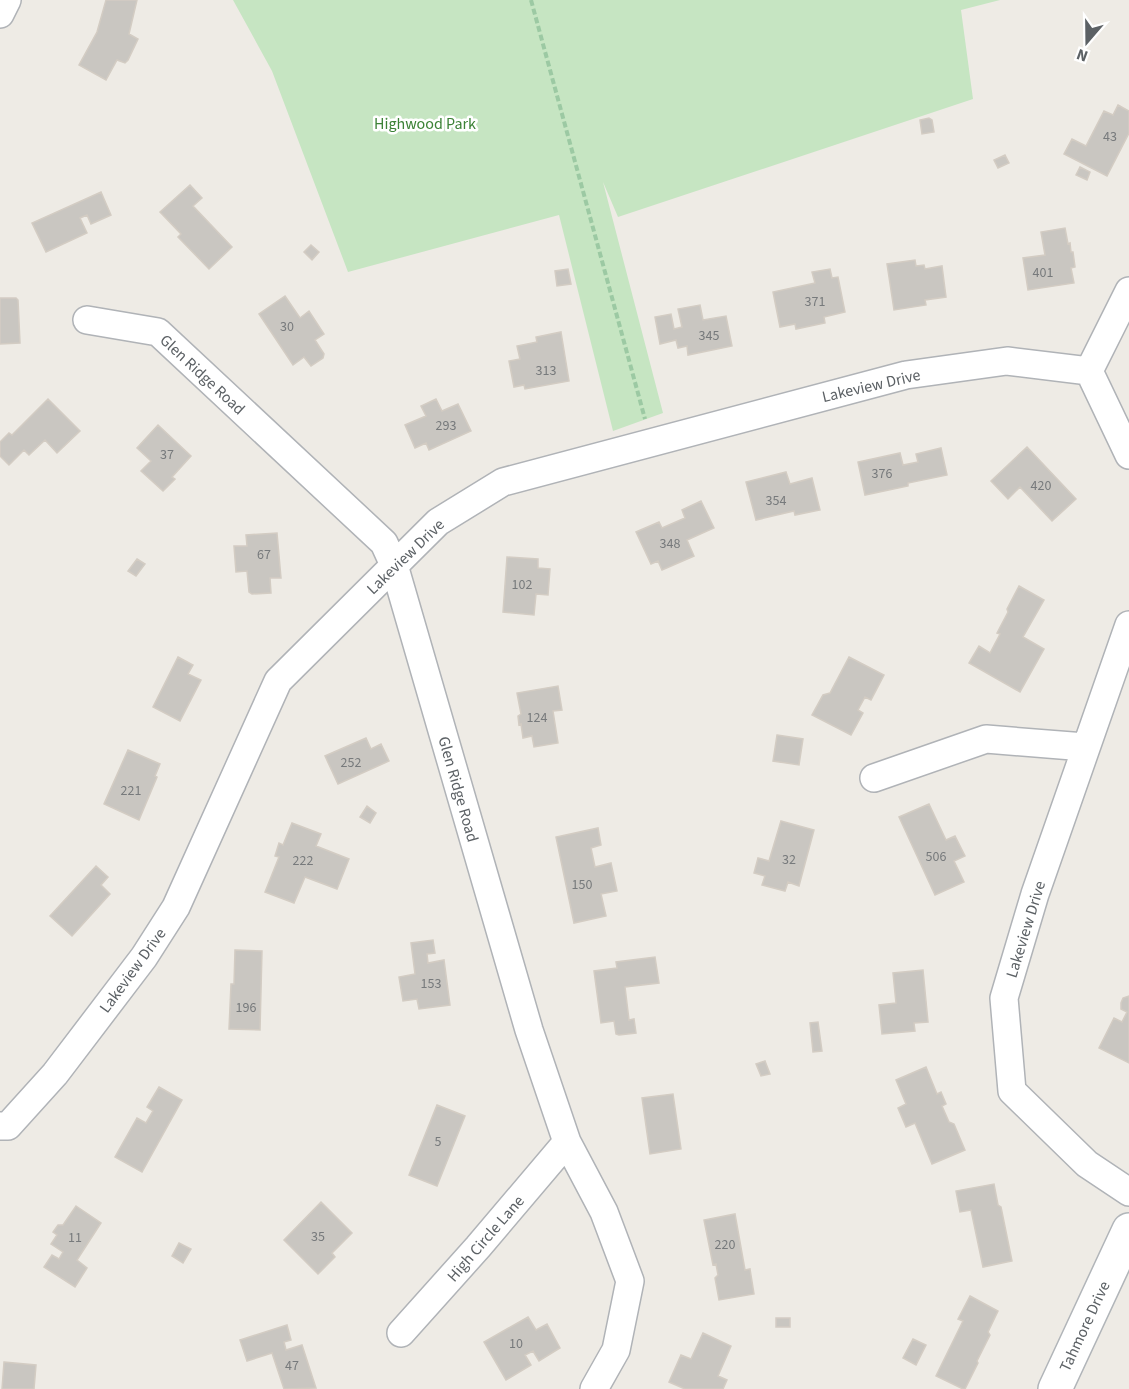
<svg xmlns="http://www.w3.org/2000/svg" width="1129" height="1389" font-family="'Source Sans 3',sans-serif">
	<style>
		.green { fill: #c6e5c2 }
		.building { fill: #c9c6c1; stroke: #d3ccc3; stroke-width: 1.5 }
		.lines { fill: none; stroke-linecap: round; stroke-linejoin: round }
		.street-casing { stroke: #b0b3b7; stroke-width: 30 }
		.secondary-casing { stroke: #b1b5b9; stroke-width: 36 }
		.path { stroke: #9cc9a3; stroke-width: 4; stroke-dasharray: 6 3; stroke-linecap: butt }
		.street { stroke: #fff; stroke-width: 27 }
		.secondary { stroke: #fff; stroke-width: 33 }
		.labels { text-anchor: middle; stroke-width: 5; stroke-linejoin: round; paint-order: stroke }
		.number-label { font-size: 14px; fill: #777a7c }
		.park-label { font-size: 16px; fill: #3c8236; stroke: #fff }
		.street-label { font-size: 16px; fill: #5c6165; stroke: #fff }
	</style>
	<rect width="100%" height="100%" fill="#eeebe5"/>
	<path class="green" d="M233,0H1000L961,10L973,99L618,217L603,182L663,413L613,431L559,215L348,272L272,71Z"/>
	<path class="building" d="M106,0H137L129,34L138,39L128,60L125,63L117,60L106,80L79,65L97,32Z
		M1118,105L1129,111V133L1107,176L1064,154L1072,139L1086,146L1104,111L1113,115Z
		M929,118L932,120L934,132L922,134L920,120Z
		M1005,155L1009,163L998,168L994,160Z
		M1080,167L1090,172L1087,180L1076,175Z
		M190,185L202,198L193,206L232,247L209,269L178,237L181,234L160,212Z
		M101,192L111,215L91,224L87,215L80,218L87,233L46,252L32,223Z
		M1065,228L1068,244L1070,243L1071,252H1073L1075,267L1071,268L1074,283L1028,290L1023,258L1045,255L1041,232Z
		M311,245L319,252L312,260L304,252Z
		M915,260L916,266L924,265L925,269L942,266L946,297L925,300L926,305L894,310L887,264Z
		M568,269L571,284L557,286L555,271Z
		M830,269L832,278L838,277L845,312L824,317L825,323L796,329L795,324L780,327L773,292L815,283L812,272Z
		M285,296L300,318L309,311L324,334L315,340L324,354L323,358L311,366L304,357L293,365L259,314Z
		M0,298H16L18,300L20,343L0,344Z
		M700,305L703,320L726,316L732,346L688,355L687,346L678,348L676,340L660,344L655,317L671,314L674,329L682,327L678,309Z
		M561,332L569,381L525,389L524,385L514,387L509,361L520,359L517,346L537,342L536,337Z
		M48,399L80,431L57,453L45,440L29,455L24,450L9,465L0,456V442L9,433L12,435Z
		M436,399L442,411L458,404L471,431L429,450L426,443L415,448L405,425L426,416L421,406Z
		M158,425L191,456L172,477L175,479L163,491L141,471L151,461L137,448Z
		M1027,447L1076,499L1052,521L1020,487L1008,499L991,481Z
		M941,448L947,475L908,483V486L865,495L858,462L900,453L903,465L918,462L916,454Z
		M786,472L790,484L812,478L820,510L795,515L794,511L756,520L746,482Z
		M701,501L714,528L687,540L694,556L662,570L658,561L651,564L636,532L659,522L662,528L685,518L682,510Z
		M277,533L281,578H270L271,593L252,594L249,592L247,571L236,572L234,546H247L246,535Z
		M507,557L538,559V568L550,569L548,595L536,594L534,615L503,612Z
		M137,559L145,564L136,576L128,571Z
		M1019,586L1044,600L1023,637L1044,649L1020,692L969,663L979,646L990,653L1000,634L997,633L1008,612L1007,609Z
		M178,657L193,665L188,674L201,680L180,721L153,707Z
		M849,657L884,675L871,700L865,697L858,710L863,713L851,735L812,715L823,695L830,693Z
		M558,686L562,710L553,711L558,743L534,747L532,736L523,738L521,724L519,725L518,716L521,714L517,693Z
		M777,735L803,739L799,765L773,761Z
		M366,738L371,749L381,744L389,761L338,784L325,756Z
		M128,750L160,764L155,776L157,777L139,820L104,804Z
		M929,804L946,840L955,836L965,856L954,861L964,882L935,895L899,817Z
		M367,806L376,813L370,823L360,817Z
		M781,821L814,830L799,886L788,882L785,891L762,885L765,876L754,873L758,858L769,861Z
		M292,823L321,834L316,846L349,859L337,889L305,877L294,903L265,892L279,857L275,856L279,843L283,845Z
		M598,828L601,845L591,848L595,867L611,863L617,891L601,894L606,916L574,923L556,837Z
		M96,866L108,877L101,885L110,894L72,936L50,916Z
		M433,940L435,953L427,954L428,963L444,960L450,1005L419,1009L417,999L403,1001L399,977L415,974L411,943Z
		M235,950L262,951L260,1030L229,1029L231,984H234Z
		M655,957L659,983L625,987L629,1020L634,1019L636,1033L619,1035L616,1034L614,1021L601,1023L594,971L617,968L616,962Z
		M923,970L928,1022L914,1023L915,1031L882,1034L879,1005L896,1003L893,973Z
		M1129,996V1063L1099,1048L1114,1018L1122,1022L1127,1012L1121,1009V1003L1123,998Z
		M818,1022L822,1051L813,1052L810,1023Z
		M765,1061L770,1074L761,1076L756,1064Z
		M926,1067L937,1094L941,1092L946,1104L942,1106L949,1122L954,1124L965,1150L932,1164L915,1123L906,1127L898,1108L906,1104L896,1080Z
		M159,1087L182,1100L142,1172L115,1157L137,1118L146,1123L153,1111L147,1107Z
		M673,1094L681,1149L650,1154L642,1098Z
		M437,1105L465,1116L437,1186L409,1175Z
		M994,1184L998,1205L1001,1207L1012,1261L983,1267L971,1210L960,1212L956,1191Z
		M321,1202L352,1233L332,1253L335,1257L318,1274L284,1240Z
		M76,1206L101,1223L77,1260L87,1268L75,1287L44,1267L52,1255L59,1259L63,1252L51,1244L57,1235L53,1232L58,1225H63Z
		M735,1214L745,1270L750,1269L754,1294L719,1300L715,1278L718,1275L716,1264L713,1265L704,1220Z
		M179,1243L191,1249L183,1263L172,1256Z
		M970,1296L998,1311L988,1332L990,1335L977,1361L978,1363L965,1389H963L936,1376L963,1321L958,1319Z
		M528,1317L536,1330L547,1324L560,1348L539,1361L533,1351L525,1355L531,1365L506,1380L484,1342Z
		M776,1318H790V1327H776Z
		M287,1325L291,1340L284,1342L286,1350L302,1345L316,1388L284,1389L272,1353L247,1361L240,1340Z
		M703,1333L731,1346L718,1376L727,1380L723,1389H685L669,1382L681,1355L691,1359Z
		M913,1339L926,1345L916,1365L903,1358Z
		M4,1362L36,1365L34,1389H2Z"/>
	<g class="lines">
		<g class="street-casing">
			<path id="street" d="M0,14L7,0
				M87,320L158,332L384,543L394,565L529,1030L567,1142L604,1212L630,1281L616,1350L594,1389
				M1089,371L1129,455
				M1089,371L1129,291
				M1129,625L1035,894L1004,998L1012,1091L1087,1164L1129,1192
				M874,778L986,739L1085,747
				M0,1126H8L55,1074L144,957L176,907L278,681L438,522L503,482L906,375L1007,361L1089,371
				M401,1333L478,1247L567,1142"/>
		</g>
		<g class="secondary-casing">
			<path id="secondary" d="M1055,1389L1129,1230"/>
		</g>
		<path class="path" d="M531,0L645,419"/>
		<use href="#street" class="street"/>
		<use href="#secondary" class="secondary"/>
	</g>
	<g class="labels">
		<g class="number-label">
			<text x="1110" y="141">43</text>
			<text x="1043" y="277">401</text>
			<text x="815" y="306">371</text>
			<text x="287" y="331">30</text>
			<text x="709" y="340">345</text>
			<text x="546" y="375">313</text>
			<text x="446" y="430">293</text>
			<text x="167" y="459">37</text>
			<text x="882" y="478">376</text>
			<text x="1041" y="490">420</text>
			<text x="776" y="505">354</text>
			<text x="670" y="548">348</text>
			<text x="264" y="559">67</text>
			<text x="522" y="589">102</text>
			<text x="537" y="722">124</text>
			<text x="351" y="767">252</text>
			<text x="131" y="795">221</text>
			<text x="936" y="861">506</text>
			<text x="789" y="864">32</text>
			<text x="303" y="865">222</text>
			<text x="582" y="889">150</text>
			<text x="431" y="988">153</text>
			<text x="246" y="1012">196</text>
			<text x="438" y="1146">5</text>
			<text x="318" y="1241">35</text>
			<text x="75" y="1242">11</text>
			<text x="725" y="1249">220</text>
			<text x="516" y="1348">10</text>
			<text x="292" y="1370">47</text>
		</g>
		<g class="park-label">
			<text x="425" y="129">Highwood Park</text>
		</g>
		<g class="street-label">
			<text transform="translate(203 374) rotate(43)" y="6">Glen Ridge Road</text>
			<text transform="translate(871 385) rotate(-13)" y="6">Lakeview Drive</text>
			<text transform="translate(405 556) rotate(-44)" y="6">Lakeview Drive</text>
			<text transform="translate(459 789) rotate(74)" y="6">Glen Ridge Road</text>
			<text transform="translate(1025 929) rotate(-73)" y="6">Lakeview Drive</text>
			<text transform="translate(132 970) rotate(-54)" y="6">Lakeview Drive</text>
			<text transform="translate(485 1238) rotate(-49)" y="6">High Circle Lane</text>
			<text transform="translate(1084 1326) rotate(-65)" y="6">Tahmore Drive</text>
		</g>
	</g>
	<g transform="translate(1087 42) rotate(200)" stroke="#ffffff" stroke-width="4.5" paint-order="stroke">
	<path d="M0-4.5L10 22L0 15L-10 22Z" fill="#5c6165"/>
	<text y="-9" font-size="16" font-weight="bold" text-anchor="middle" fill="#5c6165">N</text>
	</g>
</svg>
